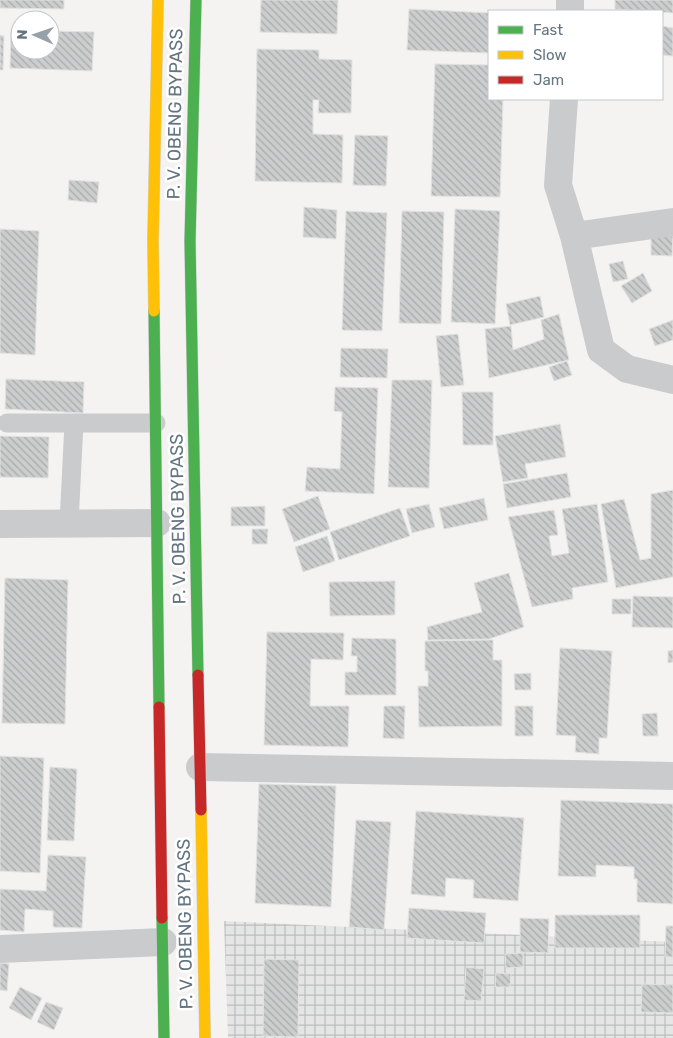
<svg xmlns="http://www.w3.org/2000/svg" width="673" height="1038" font-family="Rubik,sans-serif">
	<style>
		.industrial { fill: url(#industrial-grid) }
		.building { fill: url(#building-back-hatch); stroke: #e3e2e2 }
		.lines { fill: none; stroke-linecap: round; stroke-linejoin: round }
		.fast-casing { stroke: #d0d1d1; stroke-width: 12 }
		.slow-casing { stroke: #d0d1d1; stroke-width: 12 }
		.jam-casing { stroke: #d0d1d1; stroke-width: 12 }
		.lane { stroke: #cacbcc; stroke-width: 19 }
		.street { stroke: #cacbcc; stroke-width: 28 }
		.fast { stroke: #4caf50; stroke-width: 11 }
		.slow { stroke: #ffc107; stroke-width: 11 }
		.jam { stroke: #c62828; stroke-width: 11 }
		.labels { text-anchor: middle; stroke-width: 5; stroke-linejoin: round; paint-order: stroke }
		.street-label { font-size: 18px; fill: #647581; stroke: #fff }
	</style>
	<defs>
		<pattern id="industrial-grid" width="8" height="8" patternUnits="userSpaceOnUse" patternTransform="scale(1.25)"><rect width="8" height="8" fill="#e4e5e4"/><path d="M0 4h8M4 0v8" fill="none" stroke="#bcbebe"/></pattern>
		<pattern id="building-back-hatch" width="6" height="6" patternUnits="userSpaceOnUse" patternTransform="scale(1.25)"><rect width="6" height="6" fill="#cccdcd"/><path d="M-1 5l2 2M0 0l6 6M5-1l2 2" fill="none" stroke="#a9abac"/></pattern>
	</defs>
	<rect width="100%" height="100%" fill="#f4f3f2"/>
	<path class="industrial" d="M224,921L673,942V1038H228Z"/>
	<path class="building" d="M0,0H64V9L0,8Z
		M261,0H338L337,34L260,32Z
		M615,0H673V13L615,9Z
		M409,9L489,13V53L407,50Z
		M662,26L673,28V56L662,55Z
		M11,29L20,30V50H50V31L94,32L92,71L10,68Z
		M0,35L4,36L3,70H0Z
		M257,49L319,50V59L352,60L351,113H318L319,100H313V134L343,135L342,183L255,181Z
		M435,64L489,65V99H503L500,197L431,196Z
		M355,135L388,136L386,186L353,185Z
		M69,180L99,182L97,203L68,200Z
		M304,207L337,210L336,239L303,237Z
		M455,209L500,211L495,324L451,322Z
		M346,211L387,213L382,331L342,330Z
		M402,211L444,212L441,324L399,323Z
		M0,229L39,231L35,355L0,353Z
		M651,235L673,236L672,256L651,255Z
		M623,261L628,279L613,282L609,264Z
		M643,273L652,291L632,303L621,286Z
		M540,296L544,317L510,325L506,304Z
		M559,314L569,360L489,378L485,329L511,326L513,350L544,339L541,320Z
		M673,320V340L655,346L649,329Z
		M458,334L464,385L441,387L436,336Z
		M341,348L388,349L387,378L340,377Z
		M567,361L572,375L554,381L549,367Z
		M6,379L84,382L83,413L5,409Z
		M392,380H432L429,488L388,487Z
		M335,387L378,388L374,494L305,491L307,467L340,469L342,412L334,411Z
		M462,392H493V445H463Z
		M560,424L566,457L525,464L528,478L503,482L495,436Z
		M0,436L49,437L48,478L0,477Z
		M567,473L571,497L507,508L503,484Z
		M673,490V577L616,588L601,504L624,499L640,560L651,558V494Z
		M318,496L330,529L294,542L282,509Z
		M484,498L488,520L444,529L439,508Z
		M429,504L435,527L412,533L406,509Z
		M597,504L608,582L572,588L573,599L532,607L508,517L554,510L558,535L549,536L552,556L569,553L562,509Z
		M265,506V526H231V507Z
		M400,508L410,536L339,560L330,532Z
		M252,529H268L267,544H252Z
		M327,536L335,561L303,572L295,547Z
		M509,573L524,627L489,639L428,640L427,627L482,612L474,583Z
		M5,578L68,580L65,724L2,723Z
		M395,581V615L330,616L329,582Z
		M633,596L673,597V628L632,627Z
		M612,599H631V614H612Z
		M267,632L344,633L343,660L311,659L310,706H349L348,747L264,745Z
		M352,638L396,639V695H345V672H357V656H351Z
		M493,640V660H502V726L419,727L418,686H428V671H425V641Z
		M560,648L612,651L607,738H599V754L575,752L576,736L556,735Z
		M673,650V662L668,663V651Z
		M531,673V690H515L514,674Z
		M384,706H405L404,739L383,738Z
		M515,706H533V736H515Z
		M657,713L658,736H643L642,714Z
		M0,756L44,758L40,873L0,871Z
		M50,767L77,769L74,841L47,840Z
		M259,784L336,786L331,907L255,903Z
		M561,800L673,804V904L637,902V879H634V867L596,865V877L558,876Z
		M416,811L524,818L518,901L473,898L474,880L446,878L445,897L411,894Z
		M356,820L391,822L384,930L349,927Z
		M48,855L86,857L82,928L53,927V911L25,909L24,932L0,930V889L46,891Z
		M409,908L486,913L484,943L407,938Z
		M555,915H640V948H555Z
		M520,918L549,919L548,953L520,952Z
		M666,926H673V957H665Z
		M523,953V967L506,968L505,954Z
		M264,959L299,960L298,1037L263,1036Z
		M0,963L9,964L7,991L0,990Z
		M466,967L484,969L481,1001L464,1000Z
		M496,973L511,974L510,987H495Z
		M642,984L673,985V1013L641,1012Z
		M20,987L42,998L31,1020L9,1008Z
		M46,1002L63,1008L54,1030L37,1022Z"/>
	<g class="lines">
		<g class="fast-casing">
			<path id="fast" d="M196,0L190,241L198,675
				M154,311L159,707
				M162,918L164,1038"/>
		</g>
		<g class="slow-casing">
			<path id="slow" d="M154,311L153,241L158,0
				M201,810L205,1038"/>
		</g>
		<g class="jam-casing">
			<path id="jam" d="M198,675L201,810
				M159,707L162,918"/>
		</g>
		<path class="lane" d="M7,423H156
			M69,523L74,423"/>
		<path class="street" d="M570,11V0
			M564,99L558,185L574,236L601,350L627,369L673,380
			M574,236L673,222
			M0,524L157,523
			M200,767L673,776
			M0,949L163,942"/>
		<use href="#fast" class="fast"/>
		<use href="#slow" class="slow"/>
		<use href="#jam" class="jam"/>
	</g>
	<g class="labels">
		<g class="street-label">
			<text transform="translate(175 114) rotate(-89)" y="6">P. V. OBENG BYPASS</text>
			<text transform="translate(178 519) rotate(-91)" y="6">P. V. OBENG BYPASS</text>
			<text transform="translate(185 924) rotate(-91)" y="6">P. V. OBENG BYPASS</text>
		</g>
	</g>
	<rect x="488" y="10" width="175" height="90" fill="#ffffff" stroke="#c1c8cd"/>
	<rect x="498" y="26" width="25" height="8" fill="#4caf50" stroke="#c1c8cd"/>
	<text x="533" y="35" font-size="15" fill="#647581">Fast</text>
	<rect x="498" y="51" width="25" height="8" fill="#ffc107" stroke="#c1c8cd"/>
	<text x="533" y="60" font-size="15" fill="#647581">Slow</text>
	<rect x="498" y="76" width="25" height="8" fill="#c62828" stroke="#c1c8cd"/>
	<text x="533" y="85" font-size="15" fill="#647581">Jam</text>
	<g transform="translate(35 35) rotate(272)"><circle r="24" fill="#ffffff" stroke="#c1c8cd"/>
	<path d="M0-4L9 19L0 12L-9 19Z" fill="#96a1a9"/>
	<text y="-8" font-size="14" font-weight="bold" text-anchor="middle" fill="#647581">N</text>
	</g>
</svg>
